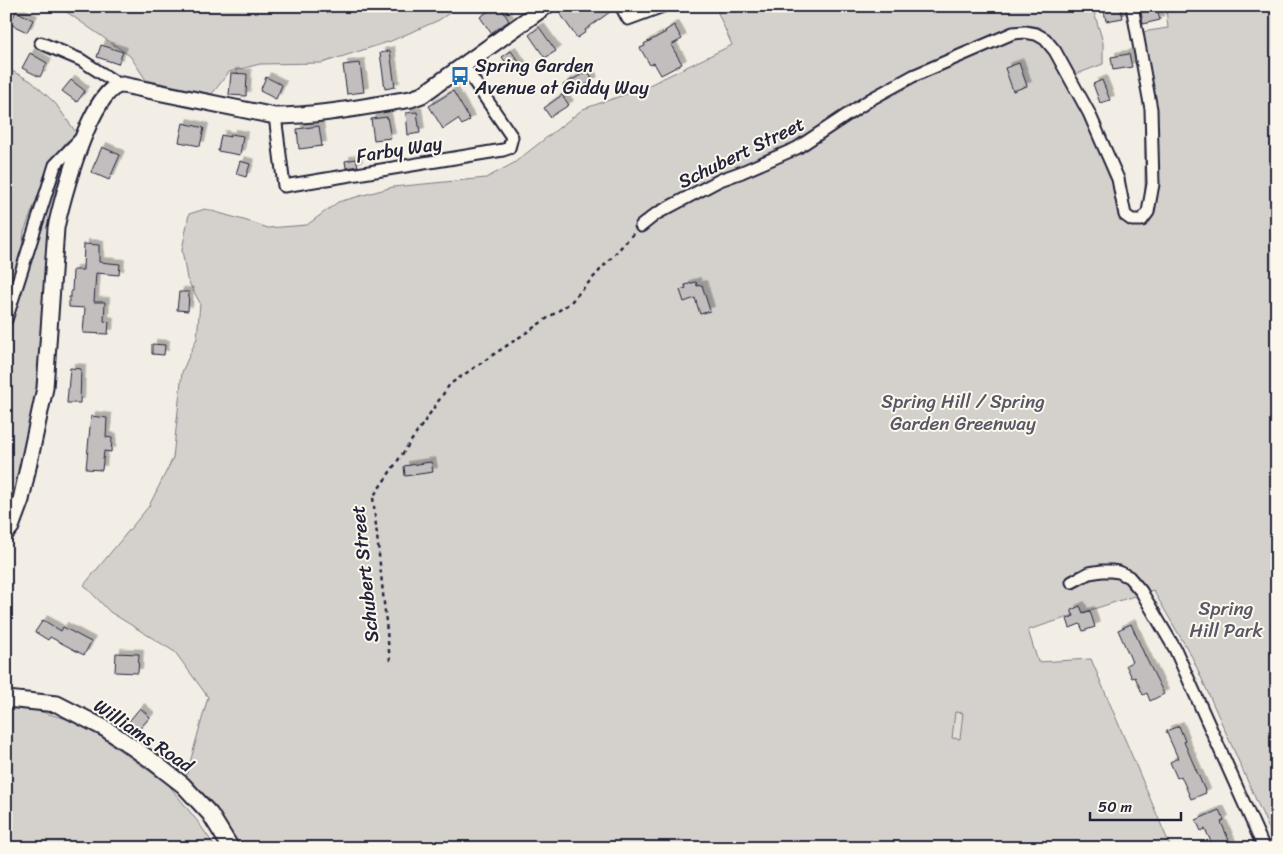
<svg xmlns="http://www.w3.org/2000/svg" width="1283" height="854" font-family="Sriracha,sans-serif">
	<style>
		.built { fill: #e0dcd6 }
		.green { fill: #d4d1cc; stroke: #7b7a84; fill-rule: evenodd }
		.building { fill: #c2bebe; stroke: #22223b; filter: url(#shadow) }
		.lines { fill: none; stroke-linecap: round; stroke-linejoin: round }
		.street-casing { stroke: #22223b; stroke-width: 15 }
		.secondary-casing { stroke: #22223b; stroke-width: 19 }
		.path { stroke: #22223b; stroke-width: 2.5; stroke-dasharray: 4 4; stroke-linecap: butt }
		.street { stroke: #fbf7ec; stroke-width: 11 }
		.secondary { stroke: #fbf7ec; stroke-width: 15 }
		.labels { text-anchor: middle; stroke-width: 4; stroke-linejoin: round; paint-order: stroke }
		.poi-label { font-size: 19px; fill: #22223b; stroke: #fbf7ec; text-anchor: start }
		.street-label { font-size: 19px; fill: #22223b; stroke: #fbf7ec }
		.park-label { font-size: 19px; fill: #575766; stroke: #fbf7ec }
	</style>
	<defs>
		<filter id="shadow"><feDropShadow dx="4.5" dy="-4.5" stdDeviation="0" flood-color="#0004"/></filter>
	</defs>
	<rect width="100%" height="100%" fill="#f2eee5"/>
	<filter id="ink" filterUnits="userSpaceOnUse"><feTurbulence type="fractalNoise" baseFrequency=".02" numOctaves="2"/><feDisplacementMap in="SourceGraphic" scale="10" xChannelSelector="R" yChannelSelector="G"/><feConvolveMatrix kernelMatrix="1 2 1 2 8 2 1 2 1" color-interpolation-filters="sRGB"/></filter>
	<g filter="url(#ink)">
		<path class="built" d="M955,711L963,713L960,739H952Z"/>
		<path class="green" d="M58,6H460L439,20L391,41L322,63L260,64L229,72L212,94L146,80L130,56Z
			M715,6H1092L1103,42V64L1074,75L1127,212L1134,216L1142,213L1145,198V111L1136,63L1148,60L1142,32L1168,28L1166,7L1138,11L1137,6H1277V843L1270,831L1192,657L1153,590L1028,630L1038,662L1091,659L1171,848H240L211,805L186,777L208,697L175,652L110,612L84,585L149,506L173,458L182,372L197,338L200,303L187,279L182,250L189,214L205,209L254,223L268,228L307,225L338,202L393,187L486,178L514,163L583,109L641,89L732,45ZM955,712L963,713L960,739L952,738Z
			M6,68L31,81L55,103L78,135L66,142L50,164L24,232L21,260L6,303Z
			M72,153L39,386L13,503L6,512V335L62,166Z
			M6,705L31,709L81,723L168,784L198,822L216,848H6Z"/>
		<path class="building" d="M496,6H500L509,21L491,33L480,17Z
			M567,6H614V9L585,30L586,32L577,38L559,12Z
			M1103,6H1120L1123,18L1106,21Z
			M1157,9L1160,20L1143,24L1141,12Z
			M16,11L33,20L27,32L10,24Z
			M674,25L682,39L671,45L682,64L661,75L654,63L650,65L640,48L645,46L644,44L666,32L665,31Z
			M539,27L556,51L545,58L529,35Z
			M101,45L123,52L118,64L97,57Z
			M390,51L395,87L385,89L380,53Z
			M511,51L523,68L514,74L502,57Z
			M30,53L47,63L40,77L22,68Z
			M1129,54L1132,67L1113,70L1111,57Z
			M360,63L364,92L347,94L343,65Z
			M1019,63L1027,86L1013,91L1005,68Z
			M588,71L593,81L568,94L563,85Z
			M231,73L247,74L246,96L229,95Z
			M266,77L282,85L276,99L260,91Z
			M71,80L85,91L77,102L62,91Z
			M1102,80L1110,100L1100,103L1093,84Z
			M453,91L470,120L462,125L458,119L443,129L429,106Z
			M562,95L569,105L550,117L544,108Z
			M417,112L420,133L408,135L406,113Z
			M387,117L391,138L374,140L371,119Z
			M183,123L204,128L200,146L179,142Z
			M319,126L322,146L299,149L297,129Z
			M231,134L243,136L240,155L218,151L221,135L230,137Z
			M102,147L120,155L109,180L91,172Z
			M356,159L358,166L346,168L345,161Z
			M240,161L250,164L246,177L236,174Z
			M84,244L99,245V262L120,264L119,275L96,273L94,302H105L104,321L109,322L108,334L83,333L85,308L69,307V297H71V292H72L73,270H83Z
			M696,282L697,286L702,285L710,311L700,314L695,298L684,302L680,290L686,288L685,285Z
			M179,292H189L188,311L177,310Z
			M152,344L165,345L164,355L152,354Z
			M70,368L81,369L80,403H67Z
			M91,416L107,418L106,437L112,438L111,452L104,451L102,470L86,469Z
			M431,462L433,472L405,476L404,466Z
			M1080,606L1083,613L1090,611L1095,627L1083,631L1080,624L1070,628L1067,619L1074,616L1071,610Z
			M43,620L61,631L63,627L91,642L84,655L50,637L48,640L35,632Z
			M1131,624L1145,656L1164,694L1150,701L1147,693L1143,695L1135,677L1132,678L1126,665L1132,662L1118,630Z
			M116,653L139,654L138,673L115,672Z
			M140,708L150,717L135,734L125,726Z
			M1179,726L1185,741L1184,742L1206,793L1191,799L1181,776L1177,778L1170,762L1178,758L1166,731Z
			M1219,810L1224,820L1221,822L1231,845L1225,848H1214L1205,829L1201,831L1196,820Z"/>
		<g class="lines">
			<g class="street-casing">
				<path id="street" d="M621,6L628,19L663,6
					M41,43L81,60L118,84
					M275,116L284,186L503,150L509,148L512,137L463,65
					M641,226L656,214L720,180L742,172L797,148L871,99L913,76L1013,33L1025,32L1036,34L1045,39L1055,51L1089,113L1118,179L1125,215L1132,220H1142L1148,212L1153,184L1151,109L1132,6
					M6,320L55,165L82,137
					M1072,582L1089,573L1102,571H1111L1119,572L1129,577L1141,591L1175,649L1264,848"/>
			</g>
			<g class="secondary-casing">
				<path id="secondary" d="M6,533L11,527L21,500L45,388L56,228C61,203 92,83 123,85L275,116C321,116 366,106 411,99L422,95L546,6
					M6,699L57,704L106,729L151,760L183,785L210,814L231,848"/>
			</g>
			<path class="path" d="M390,661L373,497L450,384L570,303L634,233"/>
			<use href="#street" class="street"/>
			<use href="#secondary" class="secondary"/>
		</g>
	</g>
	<defs>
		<g id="bus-bare" transform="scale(1.5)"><path d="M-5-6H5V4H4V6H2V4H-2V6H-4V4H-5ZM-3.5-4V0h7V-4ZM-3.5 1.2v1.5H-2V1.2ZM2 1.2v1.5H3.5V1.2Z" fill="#1f6fb2" stroke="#fbf7ec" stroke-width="2.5" paint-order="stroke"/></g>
	</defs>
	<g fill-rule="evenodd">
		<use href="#bus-bare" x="460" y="76"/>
	</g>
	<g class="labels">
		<g class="poi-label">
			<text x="475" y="72">Spring Garden<tspan x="475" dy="22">Avenue at Giddy Way</tspan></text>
		</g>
		<g class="street-label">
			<text transform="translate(399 149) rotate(-9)" y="7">Farby Way</text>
			<text transform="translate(741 152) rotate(-26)" y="7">Schubert Street</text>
			<text transform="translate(364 574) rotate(-96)" y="7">Schubert Street</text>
			<text transform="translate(144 735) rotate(34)" y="7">Williams Road</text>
		</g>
		<g class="park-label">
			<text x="963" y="408">Spring Hill / Spring<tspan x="963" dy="22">Garden Greenway</tspan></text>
			<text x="1226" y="615">Spring<tspan x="1226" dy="22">Hill Park</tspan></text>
		</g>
	</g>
	<rect width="1283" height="854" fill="none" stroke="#fbf7ec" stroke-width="25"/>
	<rect x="12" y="12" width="1258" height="829" fill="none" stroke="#22223b" stroke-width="2" filter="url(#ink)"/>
	<path d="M1090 812v8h91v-8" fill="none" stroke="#22223b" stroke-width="2.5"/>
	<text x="1098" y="812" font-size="15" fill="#22223b" stroke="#fbf7ec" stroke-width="4" paint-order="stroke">50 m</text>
</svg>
